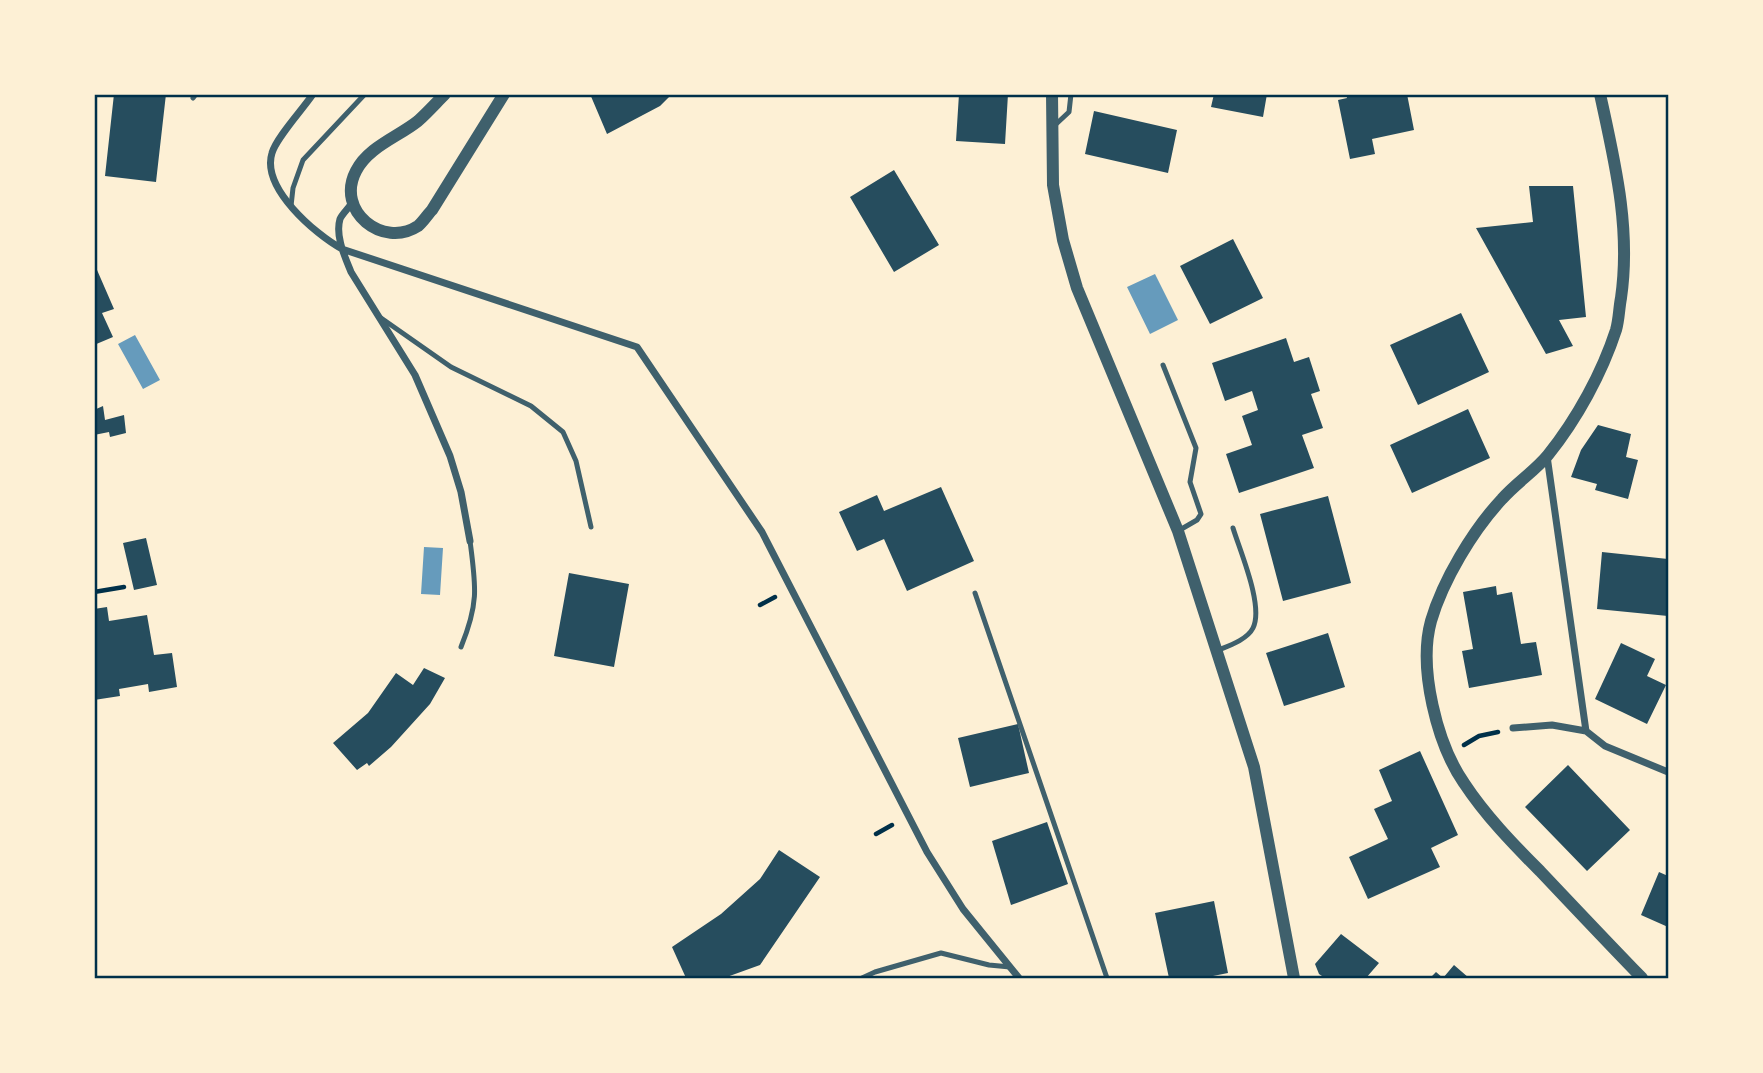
<svg xmlns="http://www.w3.org/2000/svg" width="1763" height="1073" font-family="'Archivo Narrow',sans-serif">
	<style>
		.water { fill: #669bbc }
		.building { fill: #264d5e }
		.lines { fill: none; stroke-linecap: round; stroke-linejoin: round }
		.path { stroke: #003049; stroke-width: 4.5 }
		.service { stroke: #3f606c; stroke-width: 5 }
		.minor { stroke: #3f606c; stroke-width: 7 }
		.tertiary { stroke: #3f606c; stroke-width: 12 }
		.neatline { fill: none; stroke: #003049; stroke-width: 2.5 }
	</style>
	<rect width="100%" height="100%" fill="#fdf0d5"/>
	<path class="water" d="M1155,274L1178,320L1150,334L1127,287Z
		M135,335L160,380L143,389L118,344Z
		M424,547L443,548L440,595L421,594Z"/>
	<path class="building" d="M114,94H166L156,182L105,176Z
		M590,94H672L660,106L607,134Z
		M959,94H1008L1005,144L956,141Z
		M1214,94H1267L1263,117L1211,107Z
		M1346,94H1407L1414,130L1372,139L1375,154L1350,159L1338,100L1347,98Z
		M1094,111L1177,130L1168,173L1085,154Z
		M894,170L939,245L894,272L850,197Z
		M1529,186H1573L1586,317L1559,320L1573,346L1546,354L1476,228L1533,222Z
		M1233,239L1263,298L1210,324L1180,266Z
		M94,263L114,309L102,313L113,337L94,345Z
		M1461,313L1489,372L1418,405L1390,345Z
		M1286,338L1294,362L1309,357L1320,391L1311,394L1323,428L1302,435L1314,468L1239,493L1226,454L1252,445L1242,416L1258,410L1252,391L1225,401L1212,363Z
		M103,406L105,420L124,415L126,433L110,437L109,432L94,435V410Z
		M1468,409L1490,458L1412,493L1390,445Z
		M1598,425L1631,434L1626,457L1638,460L1628,499L1595,490L1597,484L1571,477L1581,450Z
		M941,487L974,561L907,591L884,539L857,551L839,512L877,495L884,511Z
		M1328,496L1351,583L1283,601L1260,514Z
		M146,538L157,585L134,590L123,543Z
		M1602,552L1668,559V616L1597,609Z
		M569,573L629,584L614,667L554,656Z
		M1496,586L1497,595L1512,592L1521,644L1536,642L1542,675L1469,688L1462,651L1473,649L1463,592Z
		M107,607L109,621L147,615L154,655L172,653L177,687L149,692L148,684L119,689L120,696L94,700V609Z
		M1328,633L1345,687L1284,706L1266,653Z
		M1621,643L1655,659L1647,676L1666,685L1647,724L1595,699Z
		M424,668L445,678L430,704L391,747L369,766L367,763L357,770L333,743L368,713L396,673L413,685Z
		M1018,724L1029,773L970,787L958,738Z
		M1420,751L1458,835L1431,848L1440,867L1368,899L1349,857L1388,839L1374,809L1392,801L1379,770Z
		M1568,765L1630,830L1587,871L1525,807Z
		M1047,822L1068,884L1011,905L992,841Z
		M779,850L820,877L760,965L724,978H686L672,947L721,914L760,879Z
		M1659,872L1668,876V927L1641,915Z
		M1214,901L1228,973L1203,978H1169L1155,913Z
		M1341,934L1379,963L1366,978H1325L1319,974L1315,964Z
		M1454,965L1469,978H1430L1436,972L1443,978Z"/>
	<g class="lines">
		<path class="path" d="M94,592L124,587
			M760,605L775,597
			M1464,745L1479,736L1498,732
			M876,834L892,825"/>
		<path class="service" d="M193,98L196,94
			M1054,126L1069,112L1071,94
			M291,206L293,188L303,160L365,94
			M381,318L451,367L531,406L563,432L576,461L591,527
			M1163,365L1196,448L1190,482L1201,514L1197,520L1178,531
			M975,593L1107,978
			M461,647C479,603 476,587 470,541
			M1216,651C1228,646 1247,640 1253,628C1264,606 1240,551 1233,528
			M862,978L875,972L941,953L989,965L1010,967"/>
		<path class="minor" d="M313,94C303,109 276,138 272,153C261,188 315,234 342,249L637,347L762,532L927,852L963,909L1019,978
			M351,204C348,209 342,214 340,219C335,236 345,257 351,272L415,375L450,456L461,492L470,541
			M1547,456L1586,731
			M1513,728L1552,725L1586,731L1605,746L1668,772"/>
		<path class="tertiary" d="M445,94C436,103 427,113 418,121C398,137 368,147 356,171C335,211 383,249 418,226C423,222 428,214 432,210L504,94
			M1052,94L1053,185L1063,240L1077,288L1178,531L1254,767L1294,978
			M1600,94C1615,163 1631,228 1621,298C1619,308 1619,320 1616,330C1602,373 1577,419 1548,455C1535,471 1516,483 1502,499C1473,530 1443,580 1431,621C1418,668 1437,744 1464,783C1485,815 1513,844 1540,871C1574,907 1608,943 1642,978"/>
	</g>
	<rect width="1763" height="1073" fill="none" stroke="#fdf0d5" stroke-width="192"/>
	<rect x="96" y="96" width="1571" height="881" class="neatline"/>
</svg>
